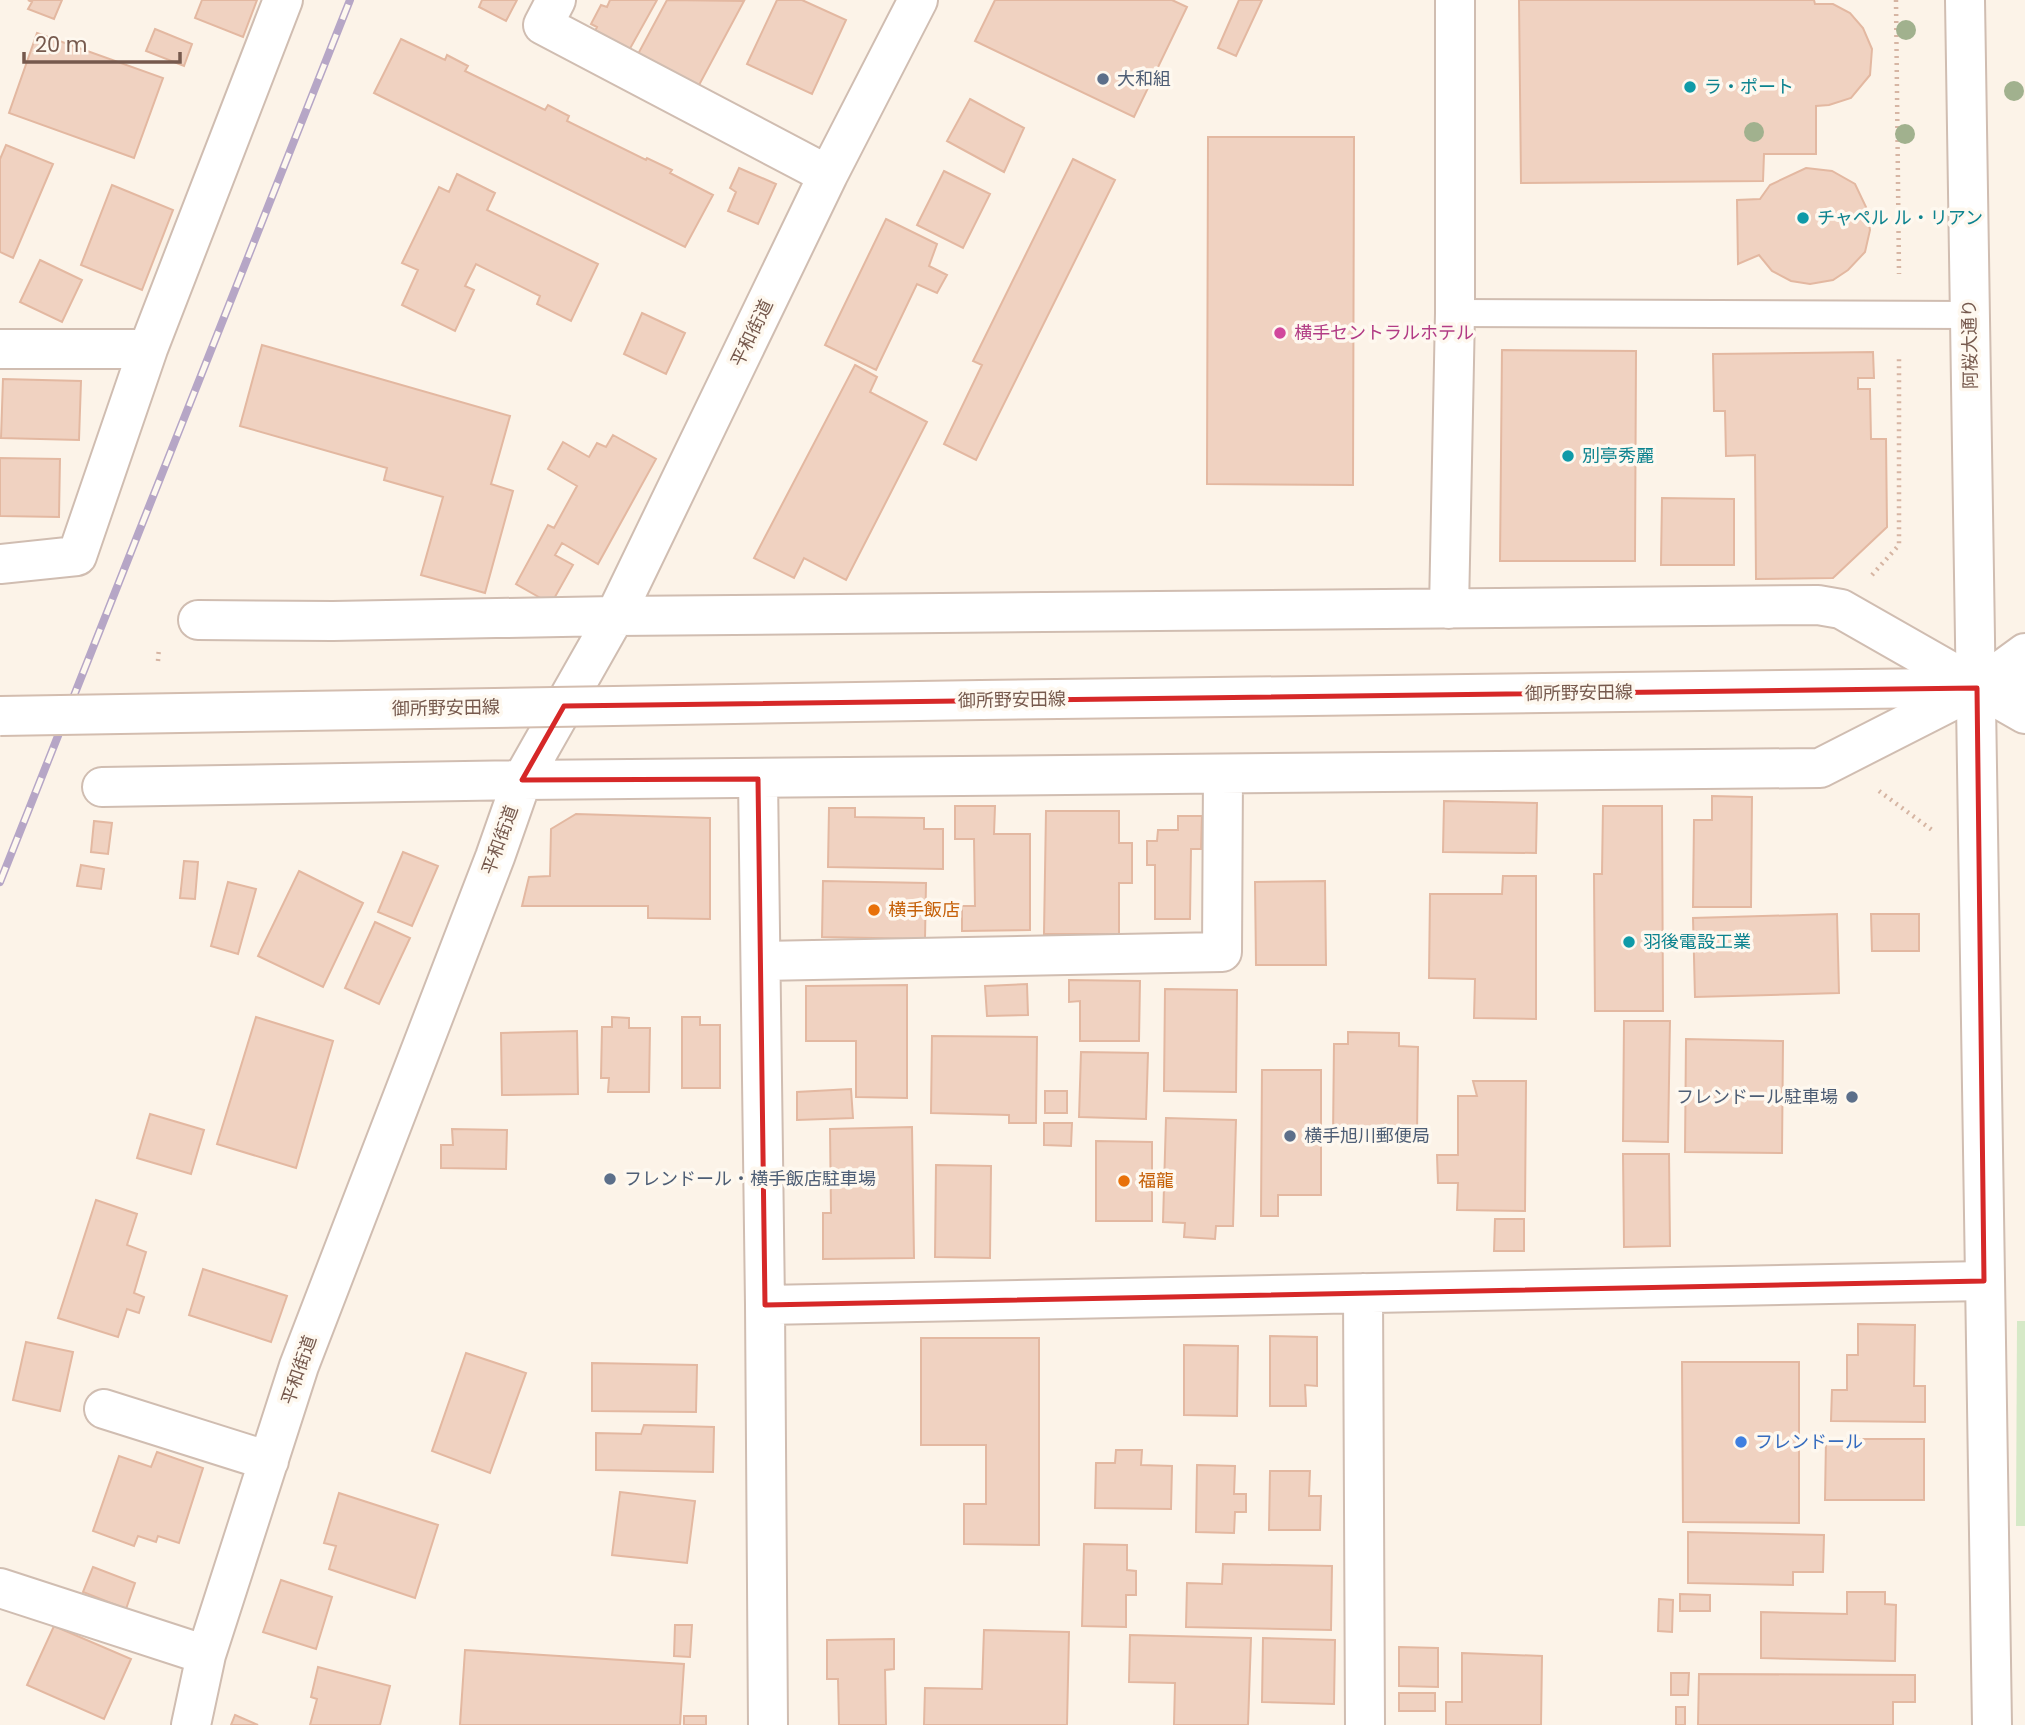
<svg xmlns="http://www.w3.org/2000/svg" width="2025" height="1725" font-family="Poppins,'Noto Sans JP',sans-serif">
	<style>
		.green { fill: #d6e9c7 }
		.building { fill: #f0d2c1; stroke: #e3b8a1; stroke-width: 2 }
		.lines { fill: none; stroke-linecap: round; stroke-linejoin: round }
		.service-casing { stroke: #d0bdb1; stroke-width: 30 }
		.minor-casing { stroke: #d0bdb1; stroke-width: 42 }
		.tertiary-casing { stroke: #d0bdb1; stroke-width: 42 }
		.secondary-casing { stroke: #d3bdaf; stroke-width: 42 }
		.path { stroke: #d6b5a3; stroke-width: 4.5; stroke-dasharray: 2 5; stroke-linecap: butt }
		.service { stroke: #fff; stroke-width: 26 }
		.minor { stroke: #fff; stroke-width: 38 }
		.tertiary { stroke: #fff; stroke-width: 38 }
		.secondary { stroke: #fff; stroke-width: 38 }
		.rail-casing { stroke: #b6a6c6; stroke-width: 8 }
		.rail { stroke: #fef8ef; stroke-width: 5; stroke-dasharray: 16; stroke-linecap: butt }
		.secondary-bridge-casing { stroke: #d3bdaf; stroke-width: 42; stroke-linecap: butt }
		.secondary-bridge { stroke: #fff; stroke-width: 38 }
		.tree { fill: #a1b18e }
		.marked { fill: none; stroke: #d62828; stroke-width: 5; stroke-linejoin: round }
		.service-dot { fill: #5c6f8a; stroke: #fef8ef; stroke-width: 2.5 }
		.culture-dot { fill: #0f9aa8; stroke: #fef8ef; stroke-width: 2.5 }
		.hotel-dot { fill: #d1479c; stroke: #fef8ef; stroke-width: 2.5 }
		.food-dot { fill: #e8710a; stroke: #fef8ef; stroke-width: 2.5 }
		.shop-dot { fill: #3f7fe0; stroke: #fef8ef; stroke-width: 2.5 }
		.labels { text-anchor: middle; stroke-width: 7; stroke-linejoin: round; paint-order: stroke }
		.service-label { font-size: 18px; fill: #4e5e75; stroke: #fef8ef; text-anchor: start }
		.culture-label { font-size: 18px; fill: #0d838f; stroke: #fef8ef; text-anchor: start }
		.street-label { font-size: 18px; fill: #76594d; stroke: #fef8ef }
		.hotel-label { font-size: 18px; fill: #b23c85; stroke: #fef8ef; text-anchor: start }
		.food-label { font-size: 18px; fill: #c56008; stroke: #fef8ef; text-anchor: start }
		.shop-label { font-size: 18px; fill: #366cbe; stroke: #fef8ef; text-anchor: start }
	</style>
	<rect width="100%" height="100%" fill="#fcf3e8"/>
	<path class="green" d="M2017,1321H2025V1526H2016Z"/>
	<path class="building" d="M28,0H62L54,19L28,9L32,2Z
		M202,0H257L243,37L195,18Z
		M482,0H517L506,21L479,7Z
		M610,0H657L627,54L593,35L597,27L591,24L601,5L607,7Z
		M667,0L744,1L698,87L638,54Z
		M777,0H802L846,20L812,94L747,64Z
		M995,0H1172L1187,7L1134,117L975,41Z
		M1239,0H1262L1236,56L1218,48Z
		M1519,0H1814L1815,4H1833L1850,13L1863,28L1872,49L1870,75L1851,98L1829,105L1816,106V154H1764L1763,181L1521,183Z
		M155,29L192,44L184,66L146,51Z
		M37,33L163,78L134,158L9,113Z
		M401,39L445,60L447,55L468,66L465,71L545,110L548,105L569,116L567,121L646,160L647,158L672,170L670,173L713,195L685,247L374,93Z
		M970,99L1024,128L1004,172L947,141Z
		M1208,137H1354L1353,485L1207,484Z
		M6,145L53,164L13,258L0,252V159Z
		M1073,159L1115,180L976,460L944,444L982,365L973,361Z
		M739,168L776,184L758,224L728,211L736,192L730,188Z
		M1806,168L1832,171L1855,184L1866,207L1870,230L1865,252L1848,270L1833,280L1810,284L1791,281L1772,271L1759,255L1738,264L1737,200L1760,199L1770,185Z
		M944,171L990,194L963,248L917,225Z
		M457,174L495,193L487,210L598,264L571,321L537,304L540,296L476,264L465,286L474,290L455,331L402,305L418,270L402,263L439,187L449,192Z
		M112,185L173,210L142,290L81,265Z
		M886,219L937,244L929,266L947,275L937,293L917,284L876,370L825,345Z
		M40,260L82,280L62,322L20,302Z
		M642,313L685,333L666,374L624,354Z
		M262,345L510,416L491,484L513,491L485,593L421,575L443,497L384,480L387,468L240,426Z
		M1502,350L1636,351L1635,561H1500Z
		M1873,352L1874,378H1858V389H1870L1871,439H1886L1887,527L1833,578L1756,579L1755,455L1726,456L1725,411H1714L1713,354Z
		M855,365L877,377L870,392L927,422L846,580L804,558L794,578L754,558Z
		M3,379L81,381L79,440L1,438Z
		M613,435L656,459L598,564L562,543L555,555L573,565L551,604L516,584L548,525L554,528L577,486L548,469L563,442L589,457L597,443L606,447Z
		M0,458L60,459L59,517L0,516Z
		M1662,498L1734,499V565H1661Z
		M1712,796L1752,797L1751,907H1693L1694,820H1712Z
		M1444,801L1537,803L1536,853L1443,852Z
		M955,806H995L994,834H1030V930L962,931V906H975L974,839H955Z
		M1603,806H1662L1663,1011H1595L1594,874H1602Z
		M829,808H855V817L924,818V829H943V869L828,867Z
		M1046,811H1119V843H1132V883H1119V934H1044Z
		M576,814L710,818V919L648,918V906H522L529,877L550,876L551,829Z
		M1178,816H1202L1201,849H1191L1190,919H1155V865H1147V841H1157L1158,830H1178Z
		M94,821L112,823L108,854L91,852Z
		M403,852L438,866L412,926L378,912Z
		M184,861L198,862L195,899L180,898Z
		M81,865L104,869L101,889L77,886Z
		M299,871L363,903L323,987L258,956Z
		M1503,876H1536V1019L1474,1018L1475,979L1429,978L1430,894H1502Z
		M823,881L926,883L925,939L822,937Z
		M1325,881L1326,965H1256L1255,882Z
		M228,882L256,889L238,954L211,946Z
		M1837,914L1839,993L1695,997L1693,918Z
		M1871,914H1919V951H1872Z
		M375,922L410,938L379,1004L345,988Z
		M1069,980L1140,981L1139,1041H1080V1001L1069,1002Z
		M1027,984L1028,1015L987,1016L985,986Z
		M907,985V1098L856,1097V1041H806V986Z
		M1165,989L1237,990L1236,1092L1164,1091Z
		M256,1017L333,1041L296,1168L217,1144Z
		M612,1017L629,1018V1028H650L649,1092H608L609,1078H601L602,1027H612Z
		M682,1017H700V1025H720V1088H682Z
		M1624,1021H1670L1668,1142L1623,1141Z
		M577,1031L578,1094L502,1095L501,1033Z
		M1348,1032L1399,1033V1046L1418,1047L1417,1137H1333L1334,1044H1348Z
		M932,1036L1037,1037L1036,1123H1009V1115L931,1113Z
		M1686,1039L1783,1041L1782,1153L1685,1152Z
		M1081,1052L1148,1053L1146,1119L1079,1117Z
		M1262,1070H1321V1195H1278V1216H1261Z
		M1473,1081H1526L1525,1211L1457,1210L1458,1183H1438L1437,1155H1458V1096H1477Z
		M851,1089L853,1118L797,1120V1092Z
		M1045,1091H1067V1113H1045Z
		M150,1114L204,1130L191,1174L137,1158Z
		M1166,1118L1236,1120L1233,1226H1216L1215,1239L1184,1237L1185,1223L1163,1222Z
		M1044,1123H1072L1071,1146L1044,1145Z
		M912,1127L914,1258L823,1259V1213H831L830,1129Z
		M452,1129L507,1130L506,1169L441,1168V1145H453Z
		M1096,1141L1152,1142V1221H1096Z
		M1623,1154H1669L1670,1246L1624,1247Z
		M936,1165L991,1166L990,1258L935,1257Z
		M96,1200L137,1214L127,1245L146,1252L134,1293L144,1297L139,1313L127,1309L118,1337L58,1318Z
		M1495,1219H1524V1251H1494Z
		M203,1269L287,1296L271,1342L189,1315Z
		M1858,1324L1915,1325L1914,1386H1925V1422L1831,1421L1832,1390H1847V1355H1858Z
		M1270,1336L1317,1337V1386L1305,1385L1306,1406H1270Z
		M921,1338H1039V1545L964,1544V1504H986V1445H921Z
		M26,1342L73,1352L60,1411L13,1400Z
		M1184,1345L1238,1346L1237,1416L1184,1415Z
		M466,1353L526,1373L490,1473L432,1451Z
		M1682,1362H1799V1523L1683,1522Z
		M592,1363L697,1365L696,1412L592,1411Z
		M644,1425L714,1427L713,1472L596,1470V1433L641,1434Z
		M1826,1439H1924V1500H1825Z
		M1116,1450H1142L1141,1465L1172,1466L1171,1509L1095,1508L1096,1463H1115Z
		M157,1452L203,1468L179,1543L158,1536L156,1542L138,1536L134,1546L93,1531L119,1456L151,1467Z
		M1197,1465L1235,1466L1234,1494H1246V1512H1235L1234,1533L1196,1532Z
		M1270,1471H1310L1309,1496H1321L1320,1530H1269Z
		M620,1492L695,1501L687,1563L612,1555Z
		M339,1493L438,1525L415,1598L329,1569L336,1546L324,1543Z
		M1688,1532L1824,1535L1823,1572H1793V1585L1688,1583Z
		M1084,1544L1127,1545V1570L1136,1571V1595H1126V1627L1082,1626Z
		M1223,1564L1332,1566L1331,1630L1186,1627L1187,1583L1222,1584Z
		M93,1567L135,1583L126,1609L83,1592Z
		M281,1580L332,1597L316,1649L263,1632Z
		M1847,1592H1885V1604L1896,1605L1895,1661L1761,1658V1612L1847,1614Z
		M1680,1594L1710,1595V1611H1680Z
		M1659,1599L1673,1600L1672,1632L1658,1631Z
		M675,1625H692L690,1657L674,1656Z
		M54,1626L131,1659L104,1719L27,1685Z
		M984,1630L1069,1632L1067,1725H924L925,1688L982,1689Z
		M1130,1635L1251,1638L1248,1725H1174L1175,1683L1129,1682Z
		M1263,1638L1335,1640L1334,1704L1262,1702Z
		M894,1639V1669L885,1670L886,1725H839L838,1679H827V1640Z
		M1399,1647L1438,1648V1687L1399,1686Z
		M465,1650L684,1664L680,1725H460Z
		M1462,1653L1542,1656L1541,1725H1446V1702H1462Z
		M318,1667L390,1686L380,1725H310L317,1699L311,1697Z
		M1671,1673H1689L1688,1695H1671Z
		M1699,1674L1915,1675V1702H1893V1725H1698Z
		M1399,1693H1435V1711H1399Z
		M1676,1707H1685V1725H1676Z
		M235,1715L258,1725H231Z
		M684,1716H706V1725H684Z"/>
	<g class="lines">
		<g class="service-casing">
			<path id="service" d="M1455,313L1969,315"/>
		</g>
		<g class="minor-casing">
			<path id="minor" d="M556,0L543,25L828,175
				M0,349H148
				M0,564L77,556L148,349L283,0
				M1449,609L1455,313V0
				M198,620L333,621L615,616L1818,605L1841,609L2025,714
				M758,779L765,1305L768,1725
				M102,787L522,780L1820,768L1977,688L2025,653
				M761,961L1222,952L1223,774
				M1363,1293L1365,1725
				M765,1305L1984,1281
				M104,1409L269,1461
				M0,1588L206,1655
				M191,1725L206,1655L299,1366L495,857L522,780L615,616L828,175L918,0"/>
		</g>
		<g class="tertiary-casing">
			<path id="tertiary" d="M1965,0L1992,1725"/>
		</g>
		<g class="secondary-casing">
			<path id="secondary" d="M981,700L2025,687"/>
		</g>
		<path class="path" d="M1896,0L1899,274
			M1872,575L1899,545V356
			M158,661L159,647
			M1879,791L1932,830"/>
		<use href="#service" class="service"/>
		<use href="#minor" class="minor"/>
		<use href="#tertiary" class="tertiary"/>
		<use href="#secondary" class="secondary"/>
		<g class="rail-casing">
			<path id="rail" d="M0,882L350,0"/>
		</g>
		<use href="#rail" class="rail"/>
		<g class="secondary-bridge-casing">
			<path id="secondary-bridge" d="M0,716L981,700"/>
		</g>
		<use href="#secondary-bridge" class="secondary-bridge"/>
	</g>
	<g class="tree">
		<circle cx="1906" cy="30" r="10"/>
		<circle cx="2014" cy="91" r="10"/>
		<circle cx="1754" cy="132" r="10"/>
		<circle cx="1905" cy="134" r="10"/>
	</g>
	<path class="marked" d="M1977,688L1984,1281L765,1305L758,779L522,780L564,706Z"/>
	<g class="service-dot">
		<circle cx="1103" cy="79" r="7"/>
		<circle cx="1852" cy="1097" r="7"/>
		<circle cx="1290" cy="1136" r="7"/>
		<circle cx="610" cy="1179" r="7"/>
	</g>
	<g class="culture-dot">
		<circle cx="1690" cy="87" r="7"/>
		<circle cx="1803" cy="218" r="7"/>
		<circle cx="1568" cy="456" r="7"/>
		<circle cx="1629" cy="942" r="7"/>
	</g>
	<circle class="hotel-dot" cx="1280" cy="333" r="7"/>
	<g class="food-dot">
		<circle cx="874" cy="910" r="7"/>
		<circle cx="1124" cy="1181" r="7"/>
	</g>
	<circle class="shop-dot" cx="1741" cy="1442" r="7"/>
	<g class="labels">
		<g class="service-label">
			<text x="1117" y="85">大和組</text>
			<text x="1838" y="1103" text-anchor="end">フレンドール駐車場</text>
			<text x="1304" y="1142">横手旭川郵便局</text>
			<text x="624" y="1185">フレンドール・横手飯店駐車場</text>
		</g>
		<g class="culture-label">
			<text x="1704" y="93">ラ・ポート</text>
			<text x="1817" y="224">チャペル ル・リアン</text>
			<text x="1582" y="462">別亭秀麗</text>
			<text x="1643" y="948">羽後電設工業</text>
		</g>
		<g class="street-label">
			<text transform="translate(752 333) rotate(-64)" y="6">平和街道</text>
			<text transform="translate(1970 344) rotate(-91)" y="6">阿桜大通り</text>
			<text transform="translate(1579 693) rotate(-1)" y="6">御所野安田線</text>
			<text transform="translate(1012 700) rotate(-1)" y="6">御所野安田線</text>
			<text transform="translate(446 708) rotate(-1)" y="6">御所野安田線</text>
			<text transform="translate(500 840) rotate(-70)" y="6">平和街道</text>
			<text transform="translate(299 1370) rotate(-71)" y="6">平和街道</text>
		</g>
		<g class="hotel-label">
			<text x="1294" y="339">横手セントラルホテル</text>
		</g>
		<g class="food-label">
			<text x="888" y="916">横手飯店</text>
			<text x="1138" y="1187">福龍</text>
		</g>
		<g class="shop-label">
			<text x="1755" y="1448">フレンドール</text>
		</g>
	</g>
	<path d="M24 52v10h156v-10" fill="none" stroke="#76594d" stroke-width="3.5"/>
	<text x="35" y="52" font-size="21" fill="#76594d" stroke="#fef8ef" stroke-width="5" paint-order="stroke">20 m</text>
</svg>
